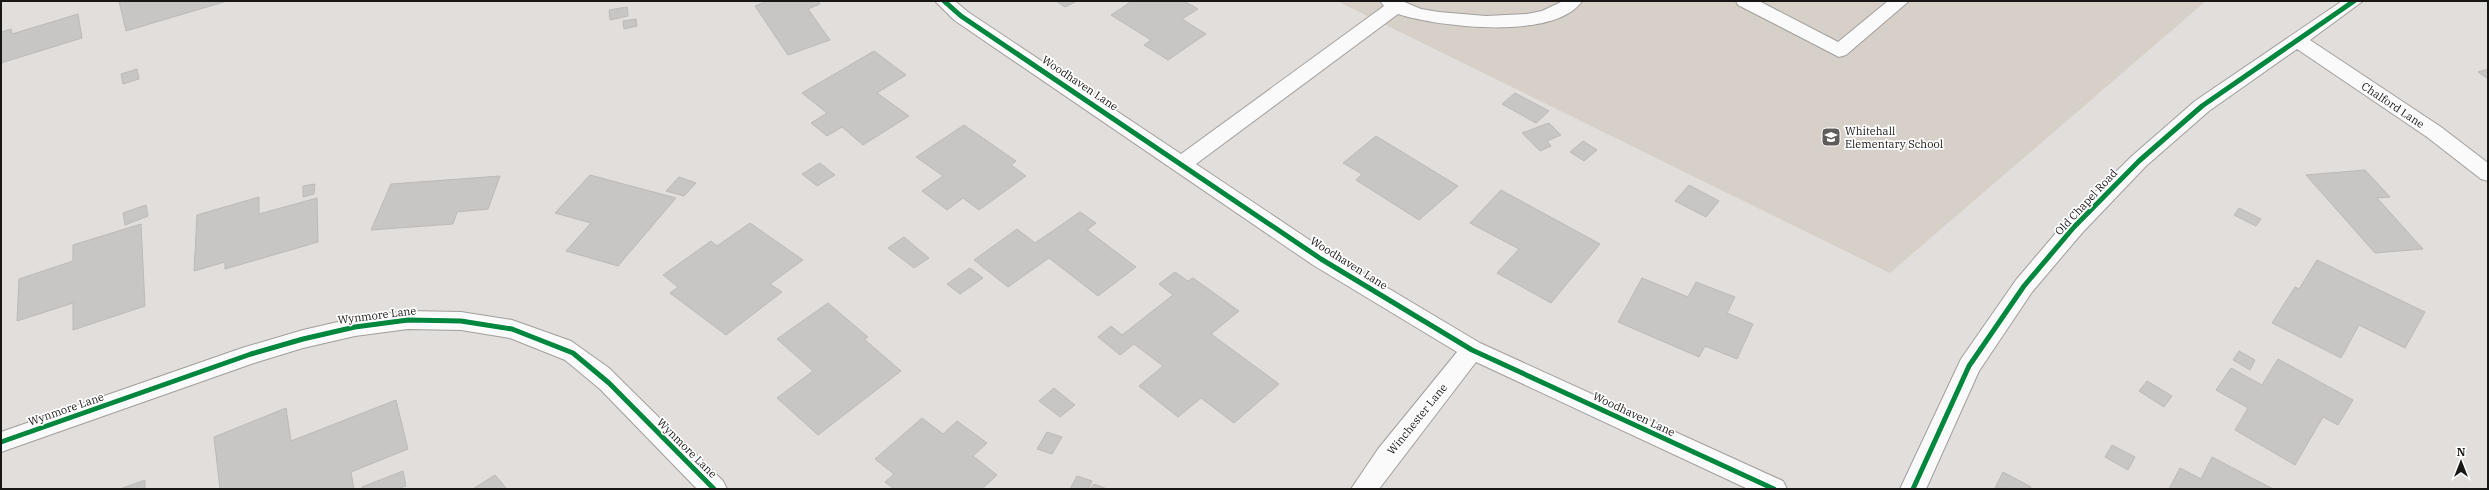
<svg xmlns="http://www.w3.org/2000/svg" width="2489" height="490" font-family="'IBM Plex Serif',serif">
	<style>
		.built { fill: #d7d0c8 }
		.building { fill: #c8c6c4; stroke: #bcb9b7 }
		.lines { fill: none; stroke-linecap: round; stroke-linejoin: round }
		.minor-casing { stroke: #a19e9c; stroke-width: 2 }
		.minor { fill: #fafafa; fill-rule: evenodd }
		.cycleway-casing { stroke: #fff; stroke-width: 8 }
		.cycleway { stroke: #00873e; stroke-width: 5 }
		.labels { text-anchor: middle; stroke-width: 3.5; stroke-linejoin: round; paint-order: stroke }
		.street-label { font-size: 11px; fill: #191715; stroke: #fff }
		.poi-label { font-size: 11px; fill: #191715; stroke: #fff; text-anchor: start }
	</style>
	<rect width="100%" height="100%" fill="#e1dedb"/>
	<path class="built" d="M1337,1H2206L1890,273Z"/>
	<path class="building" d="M119,1H227L126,31Z
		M768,1H818L820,4L808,9L830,40L788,55L755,6Z
		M1056,1H1077L1065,7Z
		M1132,1H1184L1198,9L1182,19L1206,34L1168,60L1144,45L1151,40L1111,15Z
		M627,7L628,16L610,20L609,10Z
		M78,14L82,38L1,63V32L11,29L12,34Z
		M636,19L637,26L624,29L623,21Z
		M874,51L906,75L877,93L909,116L863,145L842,127L827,136L811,123L827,113L802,93Z
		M137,69L139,79L123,84L121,74Z
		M2488,69V79L2478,72Z
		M1515,93L1549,111L1536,123L1502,104Z
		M1549,123L1561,135L1547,141L1551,146L1540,151L1522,133Z
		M964,125L1016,161L1011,165L1026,176L979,210L963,198L947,210L922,191L943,176L916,157Z
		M1376,136L1458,186L1419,220L1356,180L1362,174L1343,163Z
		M1583,141L1597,150L1584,161L1570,152Z
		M820,163L835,175L817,186L802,174Z
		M2365,170L2390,197L2377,198L2423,249L2375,253L2306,175Z
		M590,175L676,198L618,266L566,251L591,223L555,213Z
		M500,176L488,209L457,212L453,224L371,230L391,184Z
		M679,177L696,183L684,196L666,191Z
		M315,184L314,194L303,197V186Z
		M1689,185L1719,201L1706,217L1675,201Z
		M1501,190L1600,244L1551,303L1497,273L1519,249L1470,223Z
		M259,197V214L317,198L318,242L225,269V262L194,271L197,215Z
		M146,205L148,216L125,225L123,213Z
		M2239,208L2261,219L2256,226L2234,215Z
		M1080,212L1096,223L1087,230L1136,267L1098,296L1049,258L1008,287L974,260L1017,229L1035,243Z
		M750,223L803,260L770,284L782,292L726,335L670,293L678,287L663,275L711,241L717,246Z
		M141,224L145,306L73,330V303L17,321L19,279L73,261V245Z
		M904,237L929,258L914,268L888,248Z
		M2317,260L2425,312L2405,348L2359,325L2341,358L2272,323L2295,287L2299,289Z
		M970,268L983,278L960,294L947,284Z
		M1175,272L1188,281L1193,278L1239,311L1211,334L1279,384L1234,423L1201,398L1178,417L1139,386L1163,366L1134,344L1120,355L1098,337L1111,326L1122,335L1173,295L1159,284Z
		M1642,278L1688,297L1696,282L1735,297L1727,313L1753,324L1737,359L1705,346L1699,357L1618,322Z
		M828,303L868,337L864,339L901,371L818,435L777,398L813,371L777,339Z
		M2239,351L2255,360L2250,370L2233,360Z
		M2278,359L2353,400L2338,425L2323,417L2295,465L2235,430L2248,408L2216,390L2231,368L2262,385Z
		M2147,381L2172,396L2164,407L2139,391Z
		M1054,388L1075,405L1060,417L1039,401Z
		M396,400L408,449L351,472L354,489H220L214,437L286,408L291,441Z
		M922,418L943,434L957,421L987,443L973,456L997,475L982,489H894L885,482L894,474L875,459Z
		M1047,432L1062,437L1052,454L1037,449Z
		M2112,445L2135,457L2128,470L2105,457Z
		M2212,457L2273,489H2169L2180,468L2201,479Z
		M403,471L406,486L397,489H362V487Z
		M2003,472L2031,487L2030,489L1995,488Z
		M495,475L507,489H473Z
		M1077,476L1092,481L1088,489H1070Z
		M145,480V489H120Z
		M1094,484L1107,489H1090Z"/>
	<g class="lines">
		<g class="minor-casing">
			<path id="minor" d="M935,1H955L968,12L1181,154L1384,6L1380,1H1402L1421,9L1439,12L1486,16L1527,14L1542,11L1563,1H1582C1555,41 1438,27 1398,14L1196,164L1329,253L1480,343L1783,481L1787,489H1748L1476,362L1379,489H1351L1378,449L1457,352L1313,265L954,20Z
				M1736,1H1759L1838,42L1888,1H1909L1846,55L1839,57L1738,5Z
				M2342,1H2363L2310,40L2441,127L2488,163V181L2481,179L2427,137L2297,49L2209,111L2146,166L2082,233L2032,292L1979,371L1926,489H1900L1961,359L2016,280L2066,221L2132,156L2195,101Z
				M408,311L461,312L512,320L571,341L609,368L723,481L727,489H697L600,389L565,360L510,338L461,330L408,329L355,336L303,348L254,363L1,452V432L242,348L303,330L355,318Z"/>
		</g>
		<use href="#minor" class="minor"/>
		<g class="cycleway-casing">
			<path id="cycleway" d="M944,1L961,16L1321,259L1472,350L1774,489
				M1,442L251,354L303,339L355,327L408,320L461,321L512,329L573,353L609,383L714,489
				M1913,489L1969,366L2024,286L2074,227L2139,161L2202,106L2354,1"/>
		</g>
		<use href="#cycleway" class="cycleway"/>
	</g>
	<defs>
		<g id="school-square" transform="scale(1)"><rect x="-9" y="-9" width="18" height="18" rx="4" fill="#5f5d5a" stroke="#fff"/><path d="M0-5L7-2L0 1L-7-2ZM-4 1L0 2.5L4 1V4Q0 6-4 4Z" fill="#fff"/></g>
	</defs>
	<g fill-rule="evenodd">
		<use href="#school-square" x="1831" y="137"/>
	</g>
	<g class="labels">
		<g class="street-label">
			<text transform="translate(1080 83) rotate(34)" y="4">Woodhaven Lane</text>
			<text transform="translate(2393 105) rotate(34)" y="4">Chalford Lane</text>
			<text transform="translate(2086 202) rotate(-47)" y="4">Old Chapel Road</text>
			<text transform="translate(1349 263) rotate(32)" y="4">Woodhaven Lane</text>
			<text transform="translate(377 315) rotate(-7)" y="4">Wynmore Lane</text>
			<text transform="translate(66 409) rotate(-19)" y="4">Wynmore Lane</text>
			<text transform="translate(1634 414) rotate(25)" y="4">Woodhaven Lane</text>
			<text transform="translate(1417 419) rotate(-51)" y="4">Winchester Lane</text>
			<text transform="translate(687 448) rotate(45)" y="4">Wynmore Lane</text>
		</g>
		<g class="poi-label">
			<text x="1845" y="135">Whitehall<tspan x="1845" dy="13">Elementary School</tspan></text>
		</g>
	</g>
	<rect width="2489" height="490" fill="none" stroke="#191715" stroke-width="4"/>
	<g transform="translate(2461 462)" stroke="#ffffff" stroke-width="3" paint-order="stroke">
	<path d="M0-3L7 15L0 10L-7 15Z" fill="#191715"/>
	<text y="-6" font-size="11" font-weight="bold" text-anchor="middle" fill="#191715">N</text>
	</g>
</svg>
